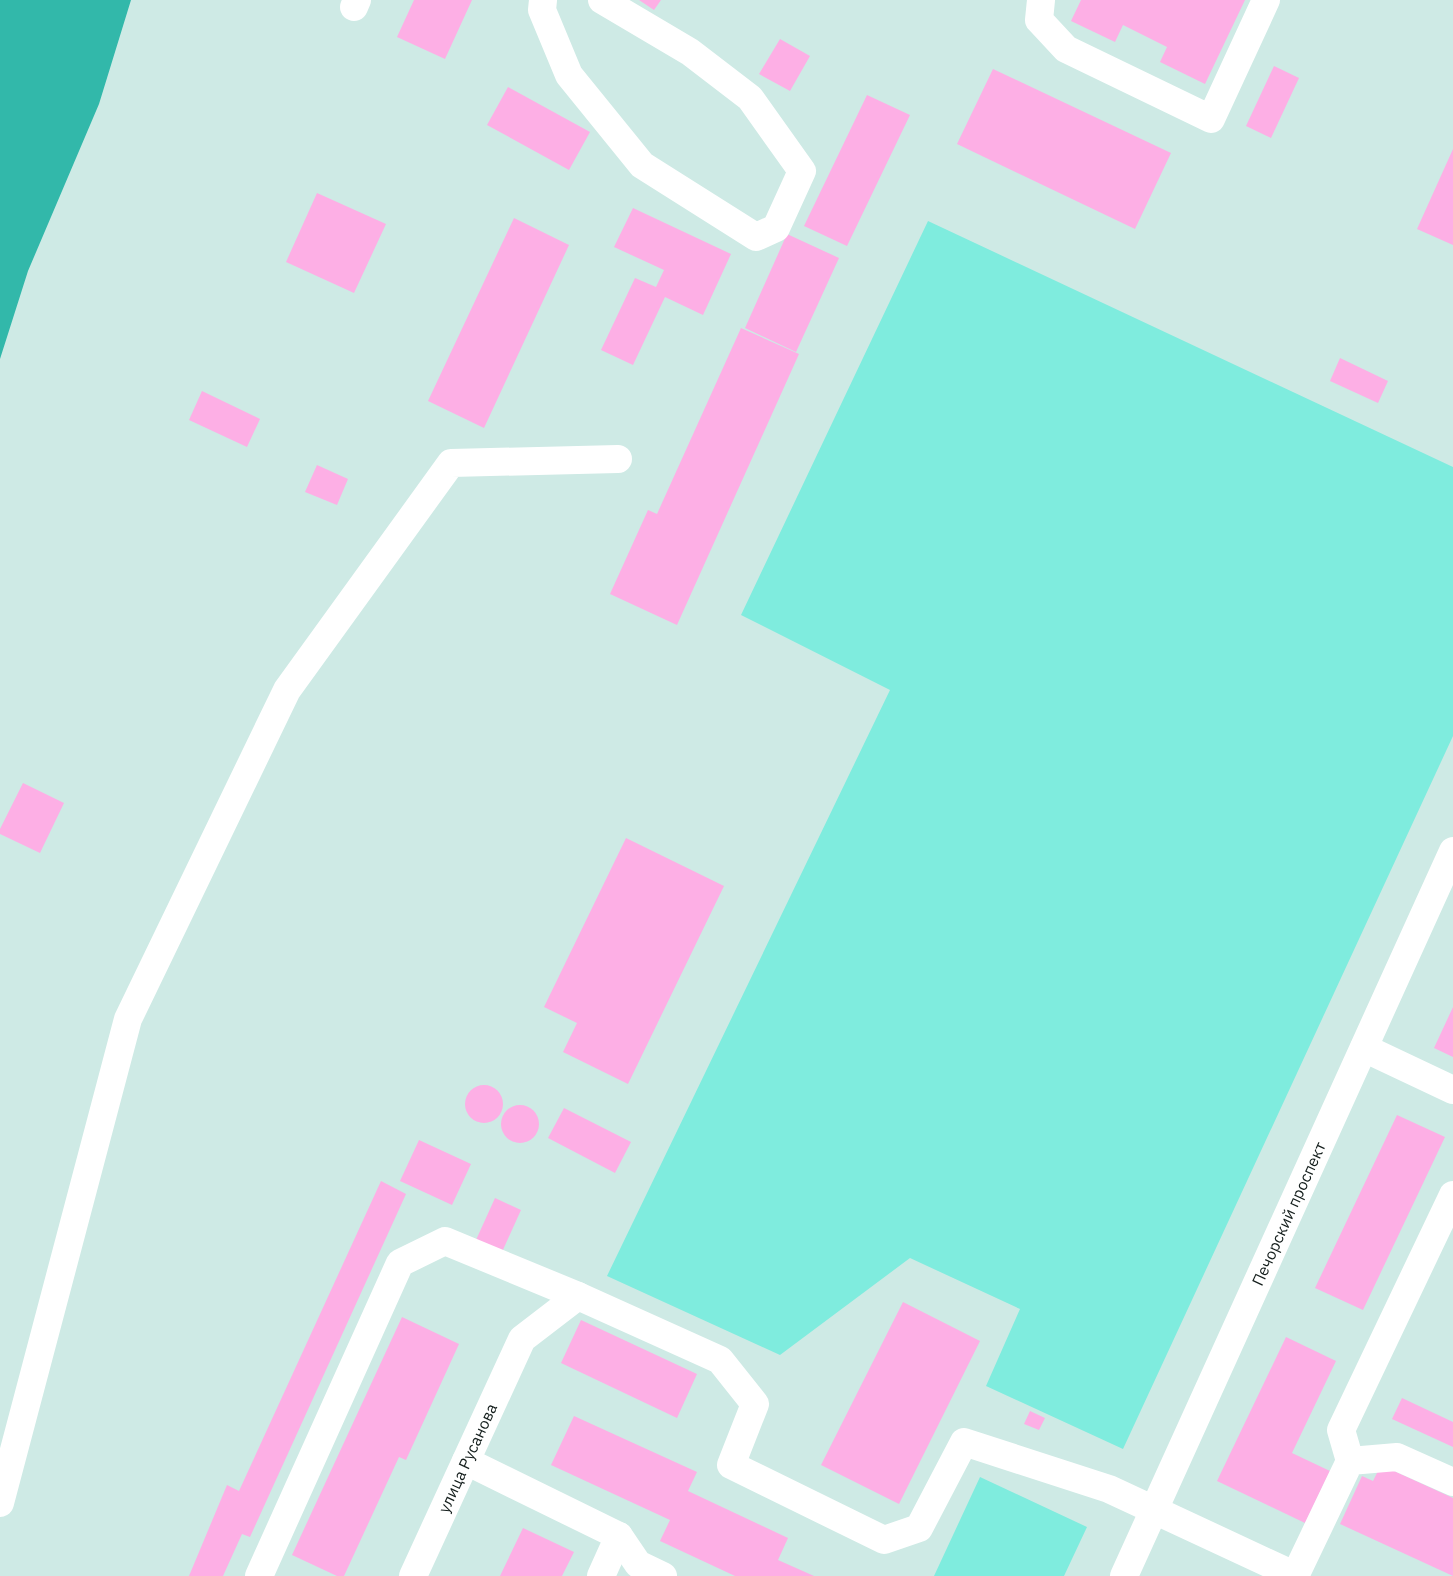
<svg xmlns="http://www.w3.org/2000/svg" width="1453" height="1576" font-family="'IBM Plex Sans',sans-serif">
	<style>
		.green { fill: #7fecde }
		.water { fill: #32b8aa }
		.building { fill: #fdafe5 }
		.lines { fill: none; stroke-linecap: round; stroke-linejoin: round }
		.minor { stroke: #fff; stroke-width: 28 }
		.major { stroke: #fff; stroke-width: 28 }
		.labels { text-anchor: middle; stroke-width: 4; stroke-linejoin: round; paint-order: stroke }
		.street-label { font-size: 16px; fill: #131d1b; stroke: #dbf7f3 }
	</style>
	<rect width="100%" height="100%" fill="#ceeae5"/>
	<path class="green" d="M928,221L1453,467V736L1123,1449L986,1386L1020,1309L910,1258L780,1355L607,1276L890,690L741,615Z
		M980,1477L1087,1527L1064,1576H934Z"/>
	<path class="water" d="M0,0H131L99,104L28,271L0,359Z"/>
	<path class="building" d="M414,0H472L445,59L397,37Z
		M639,0H661L654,10Z
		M1081,0H1245L1205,84L1160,62L1167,47L1123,25L1115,42L1071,21Z
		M780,39L810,56L790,91L759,74Z
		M1274,66L1299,78L1271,138L1246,126Z
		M993,69L1171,153L1135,229L957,144Z
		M508,87L590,132L569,170L487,125Z
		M867,95L910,115L847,246L804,226Z
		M1453,149V245L1417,229Z
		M317,193L386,224L354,293L286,262Z
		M633,208L731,254L703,315L665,297L633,365L601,350L635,278L656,287L664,270L614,247Z
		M514,218L569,245L484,428L428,401Z
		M787,234L839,258L796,352L745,328Z
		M741,328L799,354L677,625L610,594L648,510L657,514Z
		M1340,358L1388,381L1378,403L1330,381Z
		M202,391L260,419L247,447L189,420Z
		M317,465L348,479L337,505L305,492Z
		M23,783L64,803L40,853L0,834V829Z
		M626,838L724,886L628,1084L563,1052L577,1023L544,1007Z
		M1453,1007V1057L1434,1048Z
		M465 1104a19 19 0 1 1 38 0a19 19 0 1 1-38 0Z
		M501 1124a19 19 0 1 1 38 0a19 19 0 1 1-38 0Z
		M564,1108L631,1142L615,1173L548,1138Z
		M1397,1115L1445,1137L1363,1310L1315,1288Z
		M419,1140L471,1164L452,1205L400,1181Z
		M381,1181L406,1194L250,1537L242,1534L223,1576H189L227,1485L239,1491Z
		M495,1198L521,1210L502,1252L476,1240Z
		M903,1302L980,1341L899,1504L821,1465Z
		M402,1317L459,1344L406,1460L399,1457L344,1576H337L292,1555Z
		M581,1320L697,1374L677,1418L561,1363Z
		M1286,1337L1336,1361L1292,1453L1330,1471L1305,1523L1217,1481Z
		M1402,1398L1453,1422V1447L1392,1419Z
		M1030,1411L1045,1418L1039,1430L1024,1424Z
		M574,1416L697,1472L688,1491L788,1538L778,1560L814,1576H735L660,1541L670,1520L551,1465Z
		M1381,1465L1453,1498V1576L1340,1524L1362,1476L1373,1481Z
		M523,1528L574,1552L562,1576H500Z"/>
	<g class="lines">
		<g class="minor">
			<path d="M543,0L542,10L569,75L642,165L756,237L776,228L802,171L750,98L690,52L602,0"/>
			<path d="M1041,0L1039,20L1066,49L1211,119L1266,0"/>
			<path d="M354,7L357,0"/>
			<path d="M1364,1048L1453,1090"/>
			<path d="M466,1461L619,1536L601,1576"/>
			<path d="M1350,1461L1341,1430L1453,1195"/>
			<path d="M0,1503L128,1019L287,690L451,463L618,459"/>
			<path d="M619,1536L638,1564L663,1576"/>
			<path d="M259,1576L400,1263L445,1241L578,1296"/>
			<path id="s1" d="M413,1576L522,1339L578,1296L720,1360L755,1404L731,1465L884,1540L919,1528L964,1442L1109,1489L1296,1576"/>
			<path d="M1295,1576L1350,1461L1397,1457L1453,1482"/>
		</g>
		<path class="major" id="s2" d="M1124,1576L1453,851"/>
	</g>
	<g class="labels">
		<g class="street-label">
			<text dy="6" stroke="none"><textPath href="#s2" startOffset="398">Печорский проспект</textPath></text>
			<text dy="6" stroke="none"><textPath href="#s1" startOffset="130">улица Русанова</textPath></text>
		</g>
	</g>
</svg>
